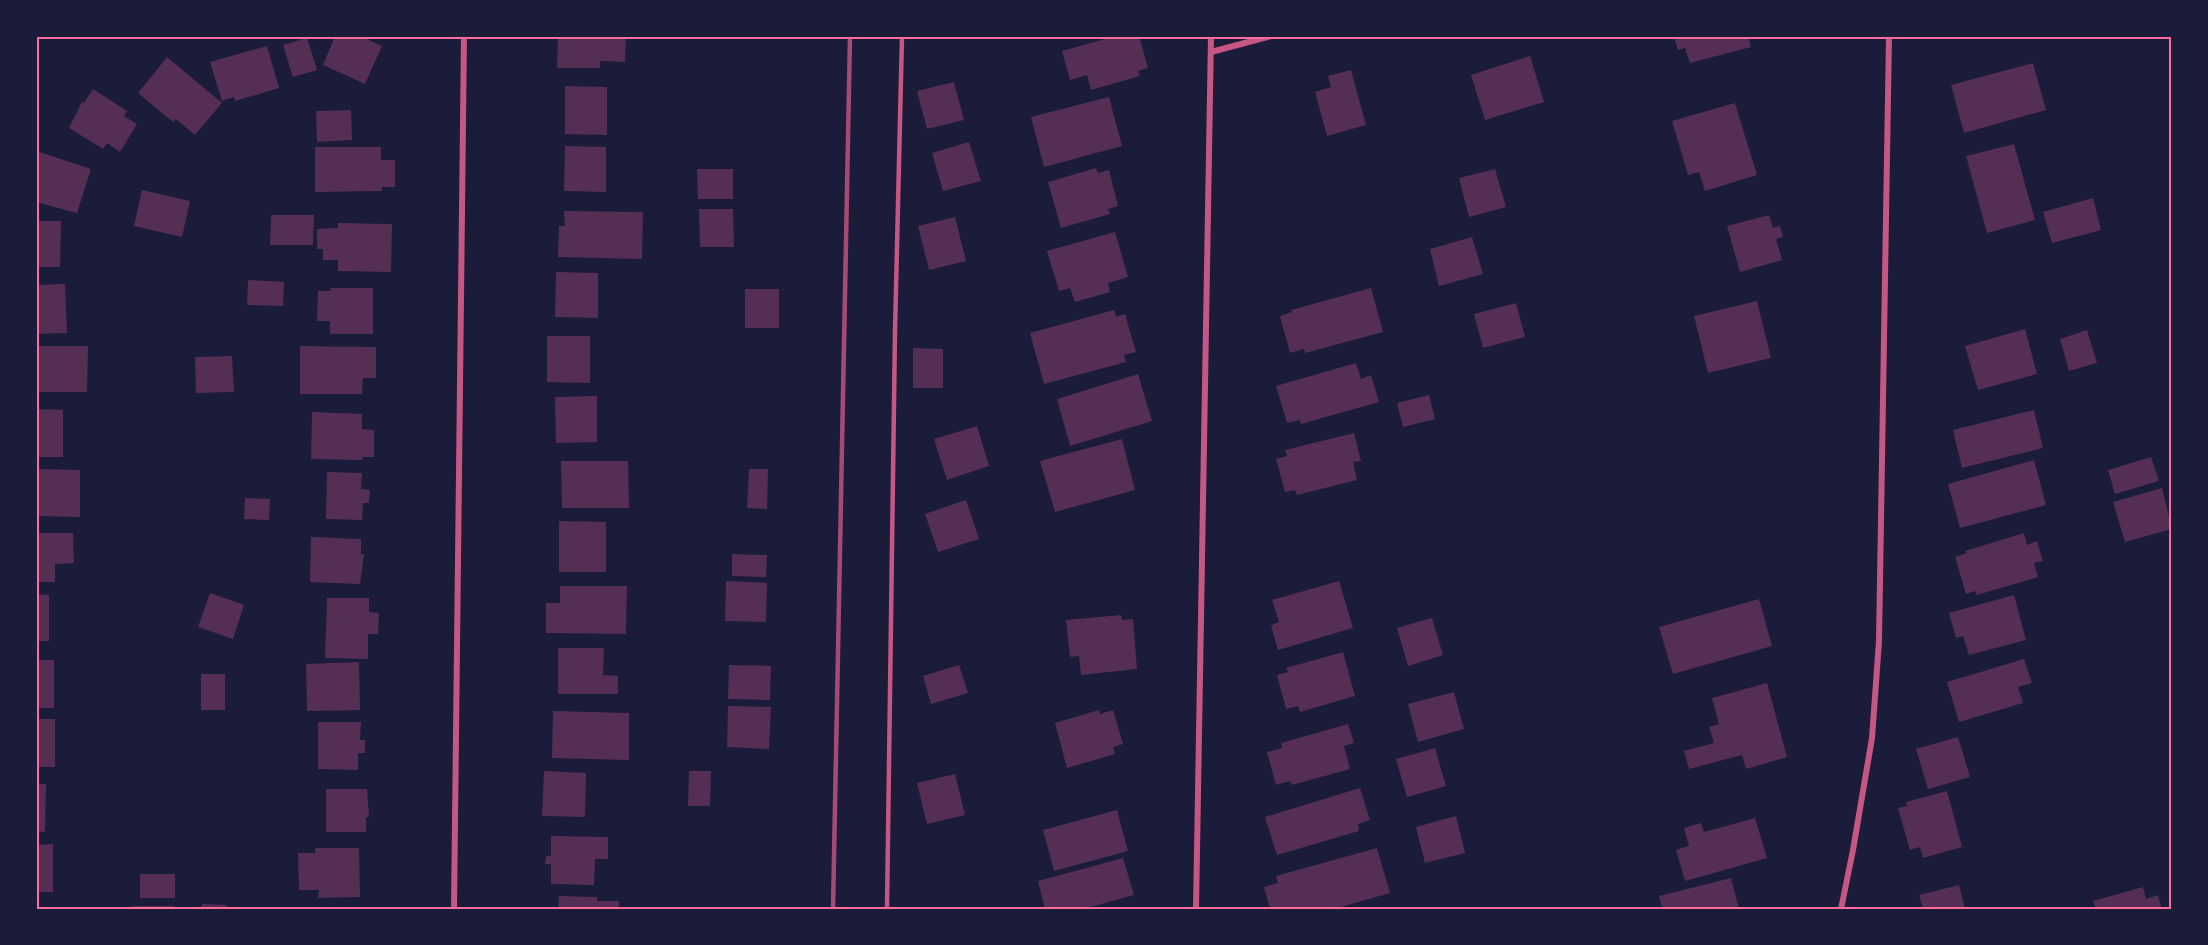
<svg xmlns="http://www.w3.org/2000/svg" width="2208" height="945" font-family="Overpass,sans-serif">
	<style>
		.building { fill: #542f53 }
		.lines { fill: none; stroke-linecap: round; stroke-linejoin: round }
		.service { stroke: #c65784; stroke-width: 4.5 }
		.minor { stroke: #c65784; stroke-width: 6 }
		.rail { stroke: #a44b75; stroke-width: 4.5 }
		.neatline { fill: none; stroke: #ff6b9d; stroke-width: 2 }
	</style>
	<rect width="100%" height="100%" fill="#1b1b3a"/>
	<path class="building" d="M335,36H360L382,46L365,84L323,65Z
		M558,36H626L625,62L600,61V68H557Z
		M1115,36H1139L1148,68L1138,71L1140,76L1091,90L1087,75L1070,80L1062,51Z
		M1674,36H1748L1751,47L1690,63L1685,48L1678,50Z
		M307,38L317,70L293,77L283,45Z
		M267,46L279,88L235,101L234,97L222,101L210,62Z
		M1530,56L1544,102L1485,120L1471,75Z
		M167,57L222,103L195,135L176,119L173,122L138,93Z
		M2033,63L2046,110L1964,133L1951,85Z
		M1351,70L1366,125L1327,136L1315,92L1331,87L1328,76Z
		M954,82L964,120L927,129L917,91Z
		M565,86L607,87V135L565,134Z
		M93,89L127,111L124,116L137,124L120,152L107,143L103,149L69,128L82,102L84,103Z
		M1109,97L1122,146L1044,167L1031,117Z
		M1735,103L1757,175L1705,191L1699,172L1688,175L1672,121Z
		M351,110L352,140L317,142L316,111Z
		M969,142L981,181L943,191L932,153Z
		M2014,144L2035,220L1987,233L1966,156Z
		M565,146L606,147V192L564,191Z
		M315,147H381V160H395V187H382V191L315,192Z
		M36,151L91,169L77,213L36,202Z
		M1096,168L1098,173L1109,170L1118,206L1108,209L1110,214L1061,228L1048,182Z
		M697,169H733V199H698Z
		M1495,169L1506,207L1469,217L1459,178Z
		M142,190L190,201L182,237L134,226Z
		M2093,198L2101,230L2052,243L2043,212Z
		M699,209H733L734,247H700Z
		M564,211L643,212L642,259L558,257L559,226H565Z
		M271,215H314L313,245H270Z
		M1769,215L1773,228L1780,226L1783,237L1776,239L1782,260L1740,272L1727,226Z
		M955,217L966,261L929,270L918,226Z
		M36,221H61L60,267H36Z
		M338,223L392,224L391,272L338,271V260H323V249H317V229L338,228Z
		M1115,232L1128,277L1108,283L1110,292L1075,302L1070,288L1059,291L1047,251Z
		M1472,237L1483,274L1439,286L1430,249Z
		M556,272L598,273V318L555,317Z
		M248,280L284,282L283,306L247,305Z
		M65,284L67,333L36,334V285Z
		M330,288H373V334H330V321H317L318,291H331Z
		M1371,288L1383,332L1305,353L1304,349L1290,353L1280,316L1292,312L1291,310Z
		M745,289H779V328H745Z
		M1757,301L1771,358L1708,373L1694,316Z
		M1516,303L1525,337L1483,348L1474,314Z
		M1114,310L1116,317L1125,314L1136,352L1124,355L1126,362L1044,384L1030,333Z
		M2025,329L2037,374L1978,390L1965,346Z
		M2087,330L2097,363L2069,371L2060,339Z
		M547,336H590V383L547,382Z
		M36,346H88L87,392H36Z
		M300,346L376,347V378H363L362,394H300Z
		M913,348L943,349V388H913Z
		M232,356L234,392L196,393L195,357Z
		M1356,363L1361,379L1371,375L1379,402L1301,424L1300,420L1287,423L1276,386Z
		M1138,374L1152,421L1070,446L1057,399Z
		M1429,395L1435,419L1403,427L1397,403Z
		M597,396V442L556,443L555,397Z
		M36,409L63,410V457H36Z
		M2034,410L2043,448L1962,468L1953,430Z
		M312,412L362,414V429L374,430V457H363L362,460L311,459Z
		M977,426L989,466L947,480L934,439Z
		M1354,433L1361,461L1353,462L1357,480L1297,495L1295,490L1285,492L1276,459L1287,456L1285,450Z
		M1122,439L1135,490L1055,512L1040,461Z
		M2151,457L2159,481L2115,494L2108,470Z
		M2034,460L2046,505L1960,528L1948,484Z
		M561,461H628L629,508H562Z
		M36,469L80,470V517L36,516Z
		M749,469H768L767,509L747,508Z
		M327,472L362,473L361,489L370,490L369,503H363L362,520L326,519Z
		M2162,488L2172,529L2125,542L2113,502Z
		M245,498L270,499L269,520L244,519Z
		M966,500L979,539L938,552L925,514Z
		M559,521L606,522V572H559Z
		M36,533H73L74,563L55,564V582H36Z
		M2024,533L2027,545L2037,541L2043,561L2034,563L2038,577L1977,595L1975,591L1966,594L1955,557L1967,553L1965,551Z
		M311,537L361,539V554H364L360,584L310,582Z
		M732,554L767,555L766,577L732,576Z
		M726,581L767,583L766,622L725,621Z
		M1339,581L1353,628L1278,650L1271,625L1279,622L1272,600Z
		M560,586H627L626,634L546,633V603H560Z
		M210,593L244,605L233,639L198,627Z
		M36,594L49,595V641H36Z
		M2014,595L2026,640L1969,655L1963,636L1956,638L1949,613Z
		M327,598H369V612L379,613L378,634H368V659L325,658Z
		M1759,599L1772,646L1673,674L1659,627Z
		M1121,615L1122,620L1133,619L1137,669L1081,675L1079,656L1070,657L1066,620Z
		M1432,618L1443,655L1408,666L1397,628Z
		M558,648H604L603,675L618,676V694H558Z
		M1343,652L1355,696L1300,712L1298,706L1286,709L1277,675L1288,672L1286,668Z
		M2024,659L2032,683L2018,687L2023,703L1959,722L1947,682Z
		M36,660H54V708H36Z
		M359,662L360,710L307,711L306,664Z
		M729,665L771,666L770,700L728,699Z
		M959,665L968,693L931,704L923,676Z
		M201,674H225V710H201Z
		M1767,683L1787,757L1746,769L1742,755L1689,769L1684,751L1714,743L1709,727L1719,724L1712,698Z
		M1454,692L1464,729L1418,742L1408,704Z
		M728,706L771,707L769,749L727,747Z
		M1099,710L1100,714L1113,710L1123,744L1113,747L1115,754L1067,768L1055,723Z
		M553,711L629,713V760L552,758Z
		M36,719H55V767H36Z
		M318,722H361L360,740H365V753H358V770L318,769Z
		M1348,724L1354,743L1344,746L1350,769L1292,785L1290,781L1276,785L1267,752L1282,748L1281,743Z
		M1958,737L1970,777L1928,789L1916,749Z
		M1435,748L1446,786L1407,797L1396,759Z
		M544,771L586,773L585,817L542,816Z
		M689,771H711L710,806H688Z
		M955,774L965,815L927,824L917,783Z
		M36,784H46L45,832L36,831Z
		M1360,788L1370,820L1358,824L1359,831L1277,855L1265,817Z
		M326,789H367L369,817H366V832H326Z
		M1947,791L1962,847L1923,858L1920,847L1910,850L1898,808L1907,806L1906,802Z
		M1117,810L1128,851L1054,871L1043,830Z
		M1456,816L1465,853L1425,863L1416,827Z
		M1755,818L1767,858L1685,881L1676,850L1689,846L1684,828L1701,823L1704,832Z
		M551,836L608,837V859H595L594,885L551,884V864H545L546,856H551Z
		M53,844V892H36V845Z
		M315,848H359L360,897L318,898L319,890H299L298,853H315Z
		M1377,848L1390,893L1334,909H1270L1264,887L1278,883L1276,876Z
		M1123,858L1134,895L1083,909H1045L1038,881Z
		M140,874H175V898H140Z
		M1731,878L1739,909H1662L1659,896Z
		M1959,885L1965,909H1923L1919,895Z
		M2143,887L2146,899L2158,895L2162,909H2096L2093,901Z
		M559,896L597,897V901H619V909H558Z
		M202,904L227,905L226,909H202Z
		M133,906H174V909H133Z"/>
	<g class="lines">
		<path class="service" d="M887,909L895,331L902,36"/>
		<path class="minor" d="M1211,52L1271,36
			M454,909L464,36
			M1196,909L1211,36
			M1841,909L1853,850L1872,738L1879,641L1889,36"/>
		<path class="rail" d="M833,909L850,36"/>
	</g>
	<rect width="2208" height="945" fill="none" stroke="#1b1b3a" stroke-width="75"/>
	<rect x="38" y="38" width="2132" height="870" class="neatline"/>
</svg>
